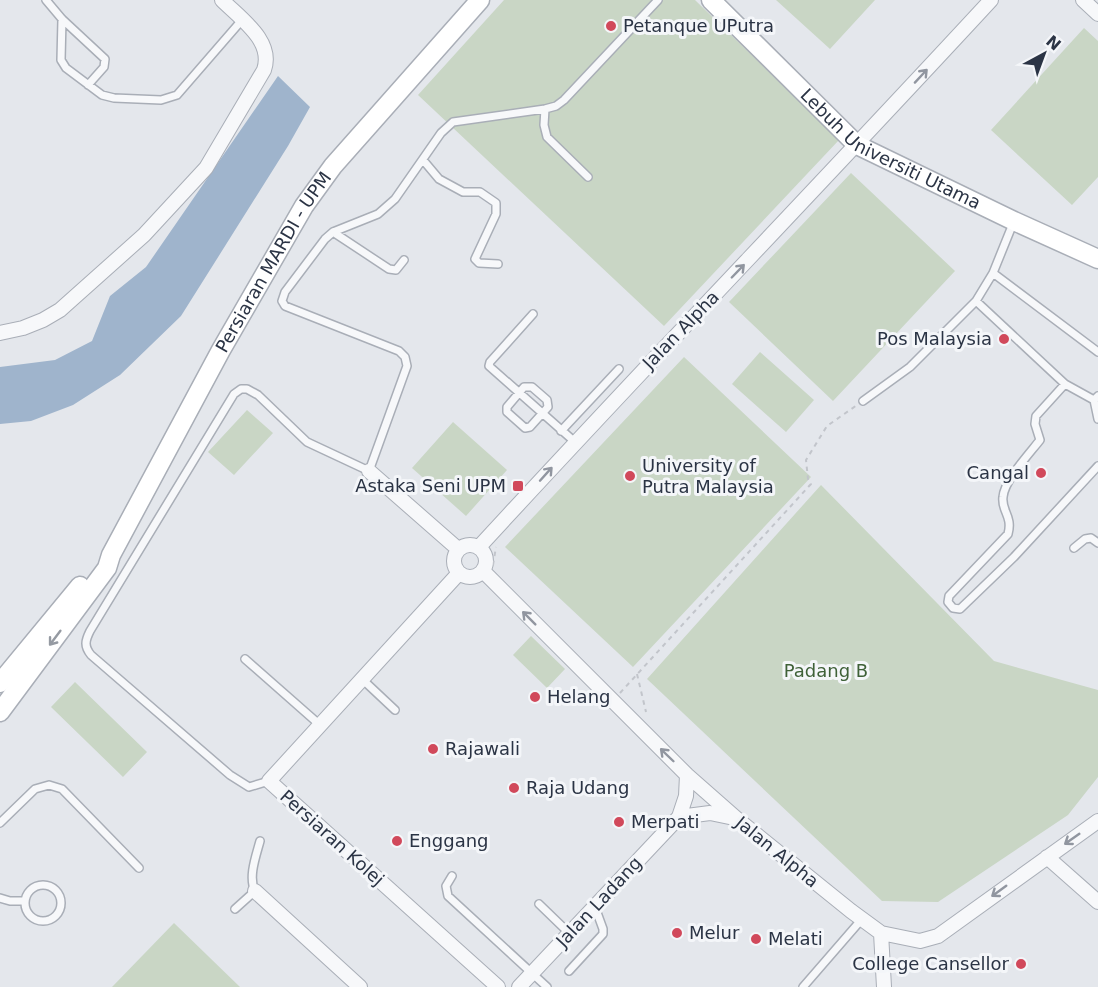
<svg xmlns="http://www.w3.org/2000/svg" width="1098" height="987" font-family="'DejaVu Sans',sans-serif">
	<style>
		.green { fill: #c9d6c5 }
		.water { fill: #9fb4cc }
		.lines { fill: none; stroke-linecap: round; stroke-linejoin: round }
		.lane-casing { stroke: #a9aeb7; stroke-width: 10 }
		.street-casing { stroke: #a9aeb7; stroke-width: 16 }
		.secondary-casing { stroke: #a9aeb7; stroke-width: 21 }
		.path { stroke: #c2c5cb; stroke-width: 2; stroke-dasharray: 4.5 4.5; stroke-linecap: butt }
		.lane { stroke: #f7f8fa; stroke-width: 7 }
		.street { stroke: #f7f8fa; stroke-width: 14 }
		.secondary { stroke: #fff; stroke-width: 18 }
		.oneway { stroke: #9196a0 }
		.oneway2 { stroke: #959aa2 }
		.poi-dot { fill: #d1495b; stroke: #f4f6f9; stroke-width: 2 }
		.labels { text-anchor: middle; stroke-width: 6; stroke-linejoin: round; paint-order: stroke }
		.poi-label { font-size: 18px; fill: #2b3445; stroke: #f4f6f9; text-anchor: start }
		.street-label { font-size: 18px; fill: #2b3445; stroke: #f4f6f9 }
		.park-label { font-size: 18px; fill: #3f6138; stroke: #f4f6f9 }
	</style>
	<rect width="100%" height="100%" fill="#e4e7ec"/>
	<path class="green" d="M504,0H695L839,140L664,326L418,95Z
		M776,0H875L830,49Z
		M1084,28L1098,41V177L1072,205L991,130Z
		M851,173L955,271L833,401L729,302Z
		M760,352L814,400L786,432L732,384Z
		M684,357L811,477L633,667L505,547Z
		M247,410L273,433L234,475L208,452Z
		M453,422L507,470L466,516L412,468Z
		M821,485L994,661L1098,690V777L1068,815L938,902L882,901L647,679Z
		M531,636L565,669L547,688L513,655Z
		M75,682L147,752L123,777L51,707Z
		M174,923L240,987H112Z"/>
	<path class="water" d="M278,76L310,107L288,146L181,316L120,375L73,405L31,421L0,424V367L55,360L92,341L110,296L146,267Z"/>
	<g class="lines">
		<g class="lane-casing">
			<path id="lane" d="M46,0L62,19L105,59L104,67L88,85
				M62,19L61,60L66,68L102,95L114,98L161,100L177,95L242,20
				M545,109L544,125L547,137L588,177
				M423,160L439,179L463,192H480L496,203V214L475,259L479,263L498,264
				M333,232L389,269L396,270L404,260
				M993,273L1098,352
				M976,301L1065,384L1094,400
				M533,314L490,362L489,366L575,442
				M1065,384L1036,416L1035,424L1040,440C1029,454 1004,481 1003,497C1001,511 1013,516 1008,534L949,596L948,602L953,608L960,609L1014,557L1098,466
				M524,387H532L547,400L548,407L530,427L525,428L507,412V407Z
				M1098,396L1094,400L1098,419
				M863,401L910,367L976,301L993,273L1014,221
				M561,431L619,369
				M1074,548L1085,539L1091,538L1098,543
				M245,659L320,725
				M362,679L395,710
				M269,781L249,787L230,775L91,655C84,646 85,641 90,631L234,394L241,389H247L258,395L307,442L369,471L407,366L405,357L399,351L285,306L282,301L285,292L325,239L333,232L378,214L395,199L441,133L453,122L545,109L556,106L564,100L658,0
				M0,823L35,789L49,785L62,789L139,868
				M452,876L446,886L448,896L547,987
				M25 903a18 18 0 1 1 36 0a18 18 0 1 1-36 0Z
				M0,898L10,901H25
				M539,904L570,934
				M235,909L255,891C248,877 256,856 260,841
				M569,971L603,934V929L595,907
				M803,987L862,919"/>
		</g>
		<g class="street-casing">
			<path id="street" d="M1083,0L1098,14
				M0,333L23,328L43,320L60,310L144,235L206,168L264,70C274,41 241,19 222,0
				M369,471L458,549
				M454 561a16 16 0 1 1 32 0a16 16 0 1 1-32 0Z
				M479,547C648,363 822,183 991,0
				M483,571L687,775L737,819L851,911L881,933L920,941L938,936L1098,821
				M459,573L269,781L498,987
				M679,817L710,813L734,818
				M1047,857L1098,902
				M255,891L360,987
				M881,933L884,987
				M519,987L679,817L686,796L687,775"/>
		</g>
		<g class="secondary-casing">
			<g id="secondary">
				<path id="s1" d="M711,0L857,145L1014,221L1098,259"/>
				<path d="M0,683L80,586"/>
				<path id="s2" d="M0,712L107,568L111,555L221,350L304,206L333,166L480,0"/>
			</g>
		</g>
		<path class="path" d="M493,565L496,547
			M637,674L646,712
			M620,693L811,484L808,479L806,460L827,426L857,405"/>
		<use href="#lane" class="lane"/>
		<use href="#street" class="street"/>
		<use href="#secondary" class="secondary"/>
	</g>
	<defs><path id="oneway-shaft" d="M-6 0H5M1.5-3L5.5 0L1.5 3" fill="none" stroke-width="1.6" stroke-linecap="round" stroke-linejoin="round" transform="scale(1.5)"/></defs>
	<g class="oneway">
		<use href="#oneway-shaft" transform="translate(921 76) rotate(-47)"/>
		<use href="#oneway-shaft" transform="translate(738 271) rotate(-46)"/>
		<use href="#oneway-shaft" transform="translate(546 474) rotate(-48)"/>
		<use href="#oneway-shaft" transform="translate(529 618) rotate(-135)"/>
		<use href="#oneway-shaft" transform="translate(667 755) rotate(-136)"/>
		<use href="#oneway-shaft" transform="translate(1072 839) rotate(145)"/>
		<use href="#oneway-shaft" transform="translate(999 891) rotate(144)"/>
	</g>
	<use class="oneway2" href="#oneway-shaft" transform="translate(55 638) rotate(127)"/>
	<g class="poi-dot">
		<circle cx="611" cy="26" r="6"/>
		<circle cx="1004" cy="339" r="6"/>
		<circle cx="1041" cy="473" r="6"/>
		<circle cx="630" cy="476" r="6"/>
		<rect x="512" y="480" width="12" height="12" rx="3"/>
		<circle cx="535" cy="697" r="6"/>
		<circle cx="433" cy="749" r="6"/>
		<circle cx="514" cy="788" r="6"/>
		<circle cx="619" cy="822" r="6"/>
		<circle cx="397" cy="841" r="6"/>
		<circle cx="677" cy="933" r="6"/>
		<circle cx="756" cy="939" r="6"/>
		<circle cx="1021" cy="964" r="6"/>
	</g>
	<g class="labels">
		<g class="poi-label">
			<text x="623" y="32">Petanque UPutra</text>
			<text x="992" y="345" text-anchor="end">Pos Malaysia</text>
			<text x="642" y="472">University of<tspan x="642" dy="21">Putra Malaysia</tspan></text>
			<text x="1029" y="479" text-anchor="end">Cangal</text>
			<text x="506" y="492" text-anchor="end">Astaka Seni UPM</text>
			<text x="547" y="703">Helang</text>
			<text x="445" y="755">Rajawali</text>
			<text x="526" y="794">Raja Udang</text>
			<text x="631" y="828">Merpati</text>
			<text x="409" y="847">Enggang</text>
			<text x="689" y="939">Melur</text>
			<text x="768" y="945">Melati</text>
			<text x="1009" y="970" text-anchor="end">College Cansellor</text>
		</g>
		<g class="street-label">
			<text dy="6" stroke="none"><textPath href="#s1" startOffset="236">Lebuh Universiti Utama</textPath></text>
			<text dy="6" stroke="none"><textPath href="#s2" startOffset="528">Persiaran MARDI - UPM</textPath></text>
			<text transform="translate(681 330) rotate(-46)" y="6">Jalan Alpha</text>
			<text transform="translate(332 838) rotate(42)" y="6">Persiaran Kolej</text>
			<text transform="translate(777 852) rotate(39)" y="6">Jalan Alpha</text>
			<text transform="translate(599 902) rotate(-47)" y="6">Jalan Ladang</text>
		</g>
		<g class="park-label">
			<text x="826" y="677">Padang B</text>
		</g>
	</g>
	<g transform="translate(1044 54) rotate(41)" stroke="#f4f6f9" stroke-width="4.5" paint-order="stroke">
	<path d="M0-4.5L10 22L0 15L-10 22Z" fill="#2b3445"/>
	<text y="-9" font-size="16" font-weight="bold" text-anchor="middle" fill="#2b3445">N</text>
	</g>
</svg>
